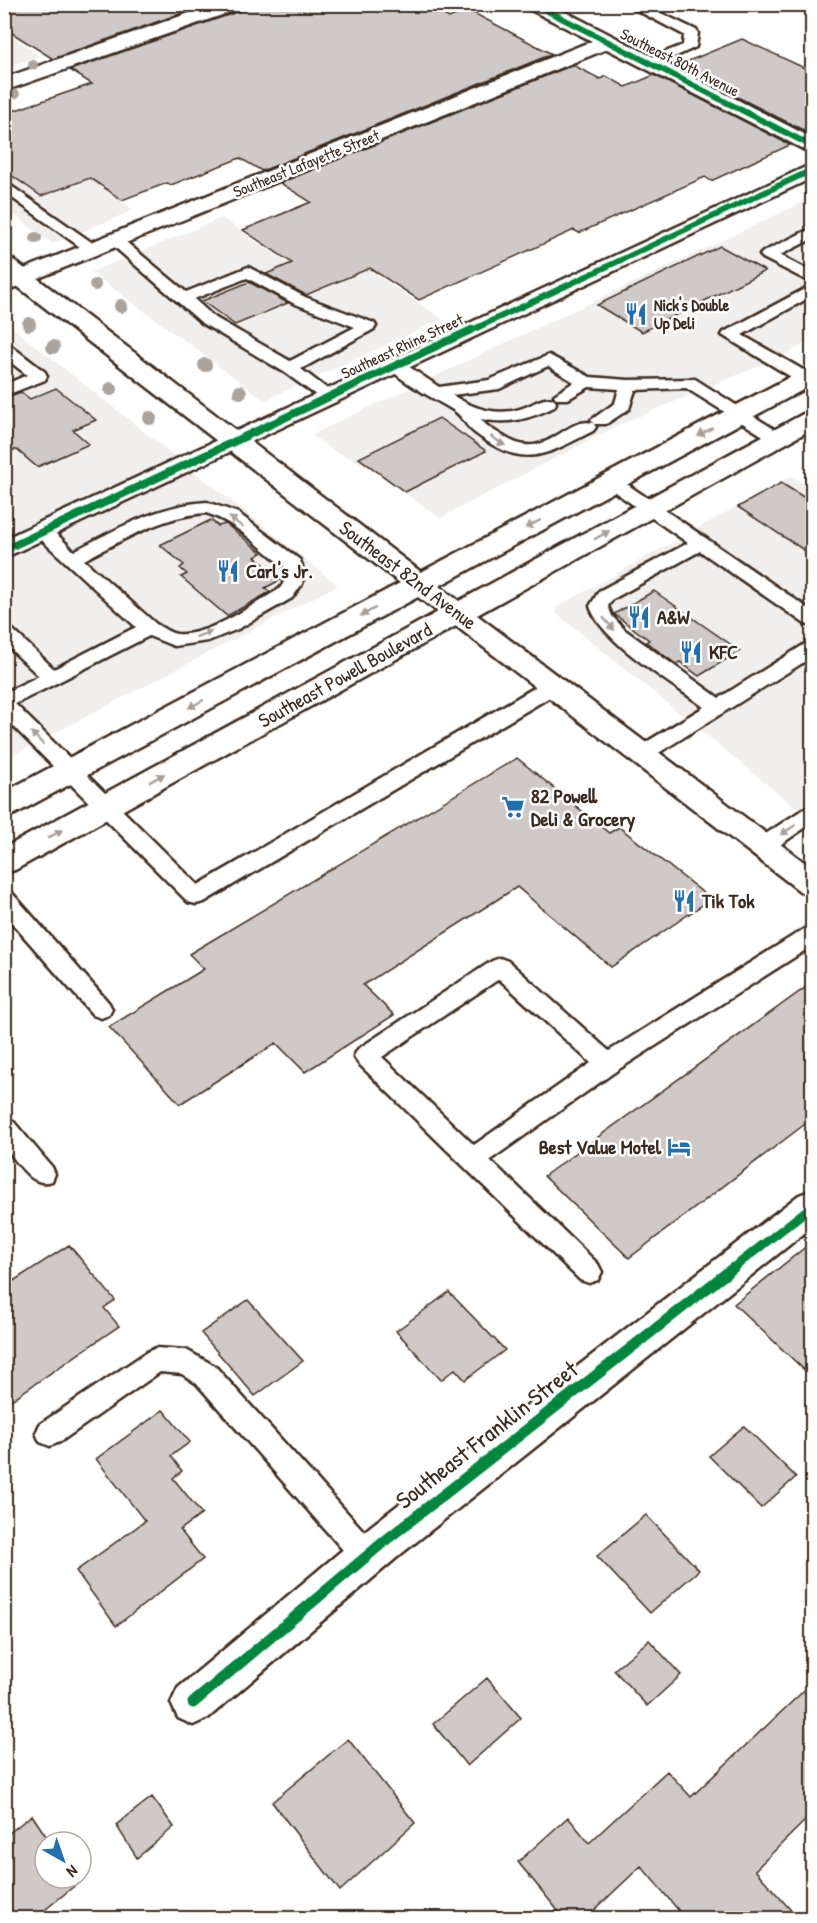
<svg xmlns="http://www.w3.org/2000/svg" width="817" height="1923" font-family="'Patrick Hand',sans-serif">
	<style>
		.built { fill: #f1efee }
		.building { fill: #cfcac7; stroke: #3b2a1e; stroke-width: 1.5 }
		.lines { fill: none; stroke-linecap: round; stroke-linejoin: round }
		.service-casing { stroke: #3b2a1e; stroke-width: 5 }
		.minor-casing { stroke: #3b2a1e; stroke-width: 5 }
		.primary-casing { stroke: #3b2a1e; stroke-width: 5 }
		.service { fill: #fff; fill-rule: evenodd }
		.minor { fill: #fff; fill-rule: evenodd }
		.primary { fill: #fff; fill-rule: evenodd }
		.cycleway-far3-casing { stroke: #fff; stroke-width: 8 }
		.cycleway-far2-casing { stroke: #fff; stroke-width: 10 }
		.cycleway-far1-casing { stroke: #fff; stroke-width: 13 }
		.cycleway-casing { stroke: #fff; stroke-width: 15 }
		.cycleway-far3 { stroke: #00873e; stroke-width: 6 }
		.cycleway-far2 { stroke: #00873e; stroke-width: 8 }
		.cycleway-far1 { stroke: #00873e; stroke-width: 9 }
		.cycleway { stroke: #00873e; stroke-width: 11 }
		.tree { fill: #aaa39e }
		.oneway { fill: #a79f9a }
		.labels { text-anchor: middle; stroke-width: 5; stroke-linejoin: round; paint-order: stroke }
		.far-street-label { font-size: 16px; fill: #3b2a1e; stroke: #fff }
		.far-poi-label { font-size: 16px; font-weight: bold; fill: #3b2a1e; stroke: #fff; text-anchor: start }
		.poi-label { font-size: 20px; font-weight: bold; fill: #3b2a1e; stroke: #fff; text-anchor: start }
		.street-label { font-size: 20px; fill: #3b2a1e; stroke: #fff }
		.near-street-label { font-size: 24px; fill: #3b2a1e; stroke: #fff }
	</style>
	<rect width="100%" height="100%" fill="#fff"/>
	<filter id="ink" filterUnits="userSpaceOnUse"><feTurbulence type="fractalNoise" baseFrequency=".0167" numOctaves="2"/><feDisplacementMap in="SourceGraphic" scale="12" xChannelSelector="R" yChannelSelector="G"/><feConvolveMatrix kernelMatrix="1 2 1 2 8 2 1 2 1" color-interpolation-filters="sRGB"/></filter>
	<g filter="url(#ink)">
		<path class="built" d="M5,31L40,56L5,68Z
			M5,120L134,210L53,244L5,208Z
			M812,198V340L783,356L619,425L440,518L364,464L335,452L311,435Z
			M222,218L307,276L350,258L443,319L265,400L91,272Z
			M4,321L338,585L5,759H4Z
			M791,476L812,489V821L556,613L557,607Z"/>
		<path class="building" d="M4,4H207L53,59L4,28Z
			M246,4H425L449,18L468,10L552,54L262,171L240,158L171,185L167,183L122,200L90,178L41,196L4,170V114L92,84L70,70L243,10Z
			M742,39L813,72V135L676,66Z
			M573,65L600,79L606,76L626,87L654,75L790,145L711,181L705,177L579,233L574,230L419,300L370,268L306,295L266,274L292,263L243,230L311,202L280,183Z
			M720,246L765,271L642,332L597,305Z
			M249,282L288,303L235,325L202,301Z
			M56,388L96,420L73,430L89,444L37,467L17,450H4V398L21,392L30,399Z
			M439,418L486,451L405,492L359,458Z
			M781,483L813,503V556L738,507Z
			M211,520L218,526L226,524L262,553L255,557L282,579L265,588L270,592L227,616L181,577L187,574L180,568L184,565L160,545Z
			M654,591L740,651L699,676L680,662L676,664L646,642L649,640L614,614Z
			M517,758L609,833L619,827L711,899L611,967L517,887L363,985L394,1015L305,1072L276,1043L180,1104L109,1027L204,969L189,954Z
			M813,982V1118L629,1258L544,1176Z
			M813,1241V1378L734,1304Z
			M69,1245L115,1300L104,1308L119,1326L4,1405V1287Z
			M449,1292L505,1350L465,1380L455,1369L441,1380L396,1331Z
			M248,1300L303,1361L255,1396L201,1333Z
			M163,1410L190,1442L171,1456L182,1471L173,1478L202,1514L180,1530L203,1559L116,1626L76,1571L145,1521L96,1459Z
			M744,1426L796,1477L761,1508L709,1456Z
			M646,1515L699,1570L650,1613L597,1556Z
			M649,1640L681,1675L647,1706L614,1670Z
			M487,1678L521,1718L467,1766L433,1724Z
			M813,1682V1813L755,1870L798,1918H685L641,1866L586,1918H564L518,1862L568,1817L589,1843L667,1771L691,1797Z
			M348,1739L415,1823L340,1891L272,1802Z
			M152,1797L174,1827L137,1858L116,1825Z
			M32,1815L50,1842H45V1878H74L78,1883L35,1918H4V1837Z"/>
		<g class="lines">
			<g class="service-casing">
				<path id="service" d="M550,4H568L551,14H541L539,11Z
					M625,4H642L696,30L698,33L696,47L655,66H645L643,63L645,60L683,45L684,35Z
					M4,181L97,246L100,249L97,252H87L4,192Z
					M812,228V239L780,255L812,272V283L763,258L760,255L763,252Z
					M115,235L120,237L186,292L248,267L305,297L374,323L376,326L374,329L301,369L338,397L336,401H324L284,372L202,323L110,243L107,240ZM247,278L293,303L355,327L290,361L214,317L194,299Z
					M812,285V296L742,335L812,375V387L806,386L722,335L724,332Z
					M4,343L10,345L45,372L47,376L45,380L4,396V385L27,375L4,357Z
					M549,355L590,377L628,380L695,379L788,438L785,442H773L686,388L635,390L629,409L606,424H594L591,420L615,403L619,389L589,387L568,399H556L554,395L574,382L548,366L499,389L452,395C476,410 501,418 528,406C537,402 544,397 554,399L556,403L554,407C529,419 508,425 481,419C486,427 495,431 503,436C547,465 563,416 593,423L596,427L593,431C544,456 524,470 475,433C466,427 463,416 453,410C437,400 398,380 388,366L396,361L402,362L439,387L489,380Z
					M612,477L618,478L812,611V626L805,624L700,551L613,599L608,606L612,616L625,630L719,698L805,644L812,643V657L649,759L642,761L635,759L632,754L635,749L704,707C672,683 601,642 590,606L599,591L688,543L606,486L603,482L606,478Z
					M207,502L238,513L300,560L304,573L302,584L292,598L238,629L208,641L174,646L149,636L15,704L198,885L546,681L553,679L560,681L563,686L560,691L204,902L196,904L188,902L4,717V693L39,676L4,643V626L11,628L54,669L136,627L33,532L36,528C51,524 63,541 74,551C117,529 158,505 207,502ZM206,513C236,522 260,548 284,566C286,576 286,583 278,590C252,605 208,637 177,634C169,633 162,627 156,624L84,560C123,540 162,516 206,513Z
					M812,805V823L771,851L763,854L755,851L752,846L755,841L805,808Z
					M4,891L12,893L109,1003L112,1009L109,1015L101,1018L93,1015L4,914Z
					M812,927V946L616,1071L490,1160L598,1264L602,1272L598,1280L589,1283L580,1280L358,1063L354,1056L358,1049L492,961L500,958L508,961L609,1051L804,929ZM499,979L591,1063L474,1145L382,1057Z
					M4,1118L13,1121L52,1167L55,1174L52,1181C31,1189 17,1160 4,1146Z
					M156,1348L186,1350L215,1366L378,1547L382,1557L378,1567L368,1571L358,1567L197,1384L182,1374L160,1372L60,1442L50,1446L40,1442L36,1433L40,1424L147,1352Z"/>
			</g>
			<g class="minor-casing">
				<path id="minor" d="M215,4H244L242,8L4,91V78Z
					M525,4H550L812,138V152L805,150L607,49L4,292V277L592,41L527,8Z
					M812,164V178L4,558V539Z
					M812,1190V1227L401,1554L208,1718L193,1725L178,1718L171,1703L178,1688L371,1526L799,1195Z"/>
			</g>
			<g class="primary-casing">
				<path id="primary" d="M4,257L12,259L421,572L803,370L812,368V385L439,586L459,601L803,414L812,412V429L477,615L812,868V896L801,892L456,626L15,870L4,873V848L438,612L418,597L15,814L4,817V792L400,583L4,276Z"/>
			</g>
			<use href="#service" class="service"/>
			<use href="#minor" class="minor"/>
			<use href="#primary" class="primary"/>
			<g class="cycleway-far3-casing">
				<path id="cycleway-far3" d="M534,4L812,146
					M468,332L812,170"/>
			</g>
			<g class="cycleway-far2-casing">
				<path id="cycleway-far2" d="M4,550L471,330"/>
			</g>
			<g class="cycleway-far1-casing">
				<path id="cycleway-far1" d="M732,1269L812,1206"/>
			</g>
			<g class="cycleway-casing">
				<path id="cycleway" d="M193,1703L386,1540L733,1268"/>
			</g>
			<use href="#cycleway-far3" class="cycleway-far3"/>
			<use href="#cycleway-far2" class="cycleway-far2"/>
			<use href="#cycleway-far1" class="cycleway-far1"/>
			<use href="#cycleway" class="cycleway"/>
		</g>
		<g class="tree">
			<circle cx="33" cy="65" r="5"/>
			<circle cx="15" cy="94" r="5"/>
			<circle cx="36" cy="238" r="6"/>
			<circle cx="95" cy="285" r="6"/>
			<circle cx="121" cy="306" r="7"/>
			<circle cx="29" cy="324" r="7"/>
			<circle cx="53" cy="347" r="7"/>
			<circle cx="205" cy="365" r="7"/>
			<circle cx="111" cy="389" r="7"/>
			<circle cx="240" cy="392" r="7"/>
			<circle cx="150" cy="418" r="7"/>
		</g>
		<defs><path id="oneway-solid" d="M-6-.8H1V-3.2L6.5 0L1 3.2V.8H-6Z" transform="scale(1.5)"/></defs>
		<g class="oneway">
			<use href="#oneway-solid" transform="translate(705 432) rotate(152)"/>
			<use href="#oneway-solid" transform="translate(498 441) rotate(33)"/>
			<use href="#oneway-solid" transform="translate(236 522) rotate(-143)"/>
			<use href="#oneway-solid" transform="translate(533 524) rotate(152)"/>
			<use href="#oneway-solid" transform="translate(602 535) rotate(-29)"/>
			<use href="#oneway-solid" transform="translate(368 612) rotate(152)"/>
			<use href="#oneway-solid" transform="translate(609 624) rotate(49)"/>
			<use href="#oneway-solid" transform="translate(204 634) rotate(-21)"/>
			<use href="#oneway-solid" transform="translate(196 704) rotate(152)"/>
			<use href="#oneway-solid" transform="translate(37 738) rotate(-134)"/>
			<use href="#oneway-solid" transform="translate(157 778) rotate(-29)"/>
			<use href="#oneway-solid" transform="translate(788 830) rotate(146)"/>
			<use href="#oneway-solid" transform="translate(55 834) rotate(-29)"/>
		</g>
	</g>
	<defs>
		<g id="restaurant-bare" transform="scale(1.8)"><path d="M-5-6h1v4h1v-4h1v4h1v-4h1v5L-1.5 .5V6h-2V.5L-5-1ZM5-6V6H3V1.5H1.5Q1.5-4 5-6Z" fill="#1f6fb2" stroke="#fff" stroke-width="2.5" paint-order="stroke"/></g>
		<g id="supermarket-bare" transform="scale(1.8)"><path d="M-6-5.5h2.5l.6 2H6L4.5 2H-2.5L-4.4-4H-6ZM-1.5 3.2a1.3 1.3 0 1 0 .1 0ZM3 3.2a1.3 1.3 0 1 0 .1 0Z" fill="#1f6fb2" stroke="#fff" stroke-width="2.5" paint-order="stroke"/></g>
		<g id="hotel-bare" transform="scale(1.8)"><path d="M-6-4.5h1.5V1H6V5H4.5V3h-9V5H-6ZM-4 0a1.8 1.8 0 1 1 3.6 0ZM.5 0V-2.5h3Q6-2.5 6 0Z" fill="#1f6fb2" stroke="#fff" stroke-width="2.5" paint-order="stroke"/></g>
	</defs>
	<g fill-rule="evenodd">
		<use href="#restaurant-bare" x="636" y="314"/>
		<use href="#restaurant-bare" x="228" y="571"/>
		<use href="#restaurant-bare" x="639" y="617"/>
		<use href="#restaurant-bare" x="691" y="652"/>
		<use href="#supermarket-bare" x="513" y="807"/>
		<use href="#restaurant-bare" x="684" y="901"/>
		<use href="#hotel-bare" x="679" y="1147"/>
	</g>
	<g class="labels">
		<g class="far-street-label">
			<text transform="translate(680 62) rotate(27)" y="6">Southeast 80th Avenue</text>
			<text transform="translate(306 163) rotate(-22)" y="6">Southeast Lafayette Street</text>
			<text transform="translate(402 346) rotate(-25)" y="6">Southeast Rhine Street</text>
		</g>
		<g class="far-poi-label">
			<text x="654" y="311">Nick's Double<tspan x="654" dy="18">Up Deli</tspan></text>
		</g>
		<g class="poi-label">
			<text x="246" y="578">Carl's Jr.</text>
			<text x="657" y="624">A&amp;W</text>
			<text x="709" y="659">KFC</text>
			<text x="531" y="803">82 Powell<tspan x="531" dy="23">Deli &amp; Grocery</tspan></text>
			<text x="702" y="908">Tik Tok</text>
			<text x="661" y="1154" text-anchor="end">Best Value Motel</text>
		</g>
		<g class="street-label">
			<text transform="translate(408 575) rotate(37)" y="7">Southeast 82nd Avenue</text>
			<text transform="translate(345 675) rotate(-29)" y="7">Southeast Powell Boulevard</text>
		</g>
		<g class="near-street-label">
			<text transform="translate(487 1435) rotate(-38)" y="8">Southeast Franklin Street</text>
		</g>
	</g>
	<rect width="817" height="1923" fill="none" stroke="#fff" stroke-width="24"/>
	<rect x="12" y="12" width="793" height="1899" fill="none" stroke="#3b2a1e" stroke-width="2" filter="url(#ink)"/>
	<g transform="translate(63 1860) rotate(140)"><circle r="28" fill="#ffffff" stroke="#b1aaa5" stroke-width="1.5"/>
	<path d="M0-4.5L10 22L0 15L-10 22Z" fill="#1f6fb2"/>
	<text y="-9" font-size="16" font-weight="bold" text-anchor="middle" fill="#3b2a1e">N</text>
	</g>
</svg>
